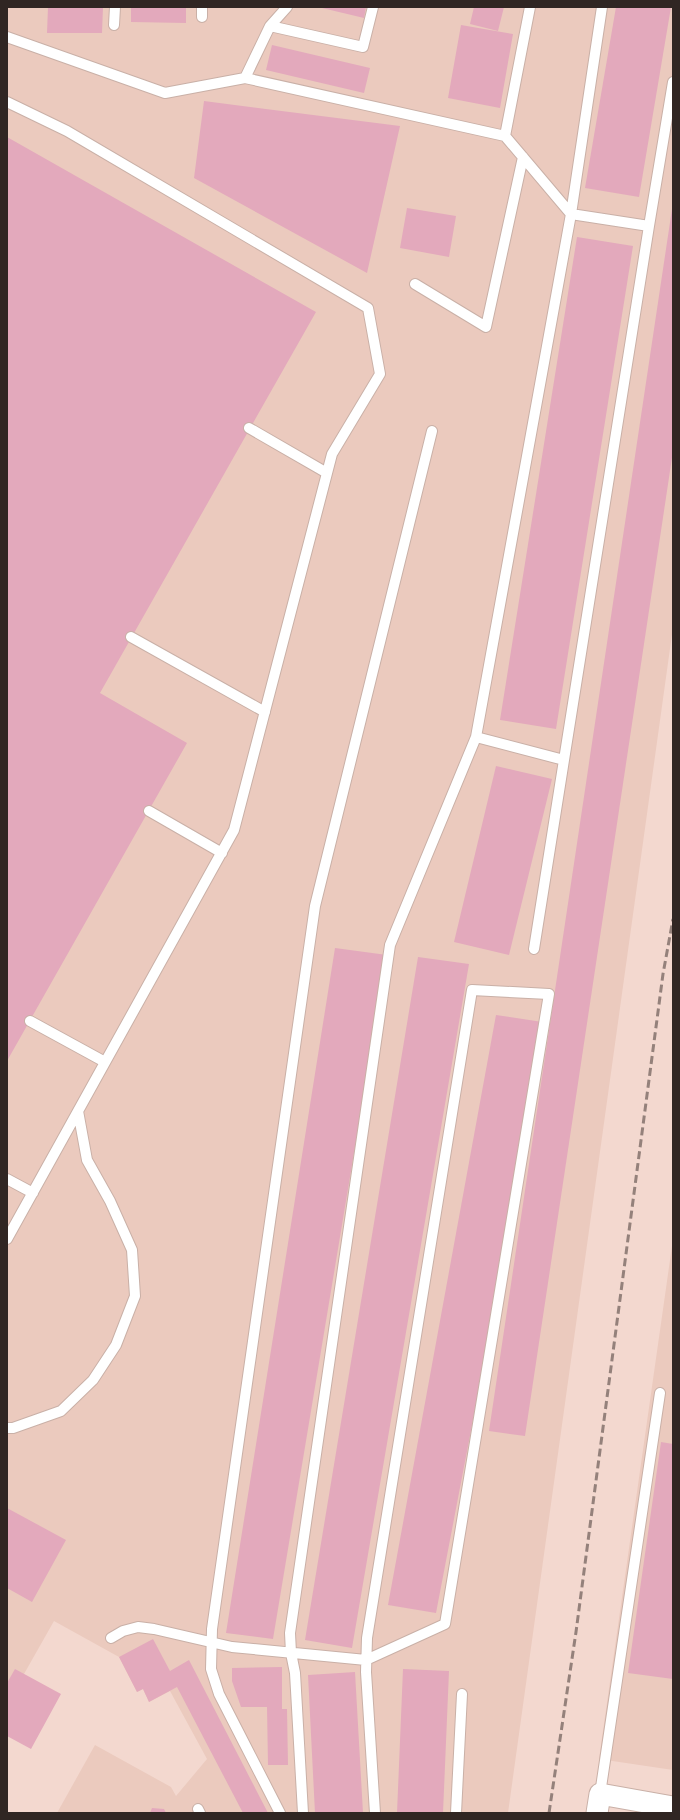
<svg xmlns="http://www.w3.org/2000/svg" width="680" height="1820" font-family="'IBM Plex Sans',sans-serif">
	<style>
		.built { fill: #ebcabe }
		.building { fill: #e3a9bc }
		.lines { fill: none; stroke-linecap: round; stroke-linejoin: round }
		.lane-casing { stroke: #c9b0a7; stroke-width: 12 }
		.street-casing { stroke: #c9b0a7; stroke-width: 23 }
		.lane { stroke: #fff; stroke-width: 10 }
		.street { stroke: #fff; stroke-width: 21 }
		.rail { stroke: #94817b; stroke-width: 3; stroke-dasharray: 8 4; stroke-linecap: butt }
	</style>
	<rect width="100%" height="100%" fill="#f3d8cf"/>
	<path class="built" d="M7,7H673V627L508,1813H57L95,1745L171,1787L176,1796L207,1759L170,1691L149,1702L143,1689L137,1692L119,1657L54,1621L7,1704Z
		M673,1239V1770L599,1759Z"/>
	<path class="building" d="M48,7H103L102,33H47Z
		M131,7H186V23L131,22Z
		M318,7H366L364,18Z
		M474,7H504L498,31L470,24Z
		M616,7H671L639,197L585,188Z
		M461,25L513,34L500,108L448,98Z
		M272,45L370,68L364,93L266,70Z
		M204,101L400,126L367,273L194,178Z
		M7,137L316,312L100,693L187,743L7,1061Z
		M407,208L456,216L449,257L400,248Z
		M672,209L673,451L525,1436L489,1431Z
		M577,237L633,246L556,729L500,720Z
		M496,766L552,779L509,955L454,942Z
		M335,948L387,955L273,1639L226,1633Z
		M418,957L469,964L352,1648L305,1640Z
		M496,1015L549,1023L436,1613L388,1605Z
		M661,1442L673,1444V1679L628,1673Z
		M7,1508L66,1540L32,1602L7,1588Z
		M153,1639L170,1671L189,1660L268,1813H243L177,1687L149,1702L143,1689L137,1692L119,1657Z
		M282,1667V1709H287L288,1765H268L267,1707H241L232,1681V1668Z
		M15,1669L61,1694L31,1749L7,1736V1683Z
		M403,1669L449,1671L443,1813H397Z
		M355,1672L363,1813H315L308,1675Z
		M152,1808L164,1809L166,1813H150Z"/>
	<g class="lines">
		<g class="lane-casing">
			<path id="lane" d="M202,7V17
				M114,25L115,7
				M270,26L287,7
				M7,37L165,93L245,78L270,26L363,47L373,7
				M245,78L505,136L571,214L649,226L673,82
				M7,102L67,131L368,308L380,374L332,454L234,830L7,1239
				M505,136L530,7
				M415,284L486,327L523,157
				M249,428L327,473
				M131,637L265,712
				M476,737L564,760L534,949
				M564,760L649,226
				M149,811L222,853
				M30,1021L105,1062
				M7,1179L33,1193
				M7,1428H13L61,1411L93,1380L116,1345L135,1296L132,1250L110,1201L87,1160L78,1111
				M111,1638L123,1631L138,1627L154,1629L232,1647L366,1660L445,1624L549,994L472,990L367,1638L366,1672L375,1813
				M600,1794L660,1393
				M198,1809L200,1813
				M280,1813L219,1694L211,1669L212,1629L315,906L432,431
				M303,1813L295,1673L291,1653L290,1633L390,945L476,737L571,214L602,7
				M456,1813L462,1694"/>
		</g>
		<g class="street-casing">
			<path id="street" d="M597,1813L600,1794L673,1807"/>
		</g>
		<use href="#lane" class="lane"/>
		<use href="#street" class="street"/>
		<path class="rail" d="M549,1813L576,1632L663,974L673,919"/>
	</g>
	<rect width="680" height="1820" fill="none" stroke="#302623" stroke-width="16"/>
</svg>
